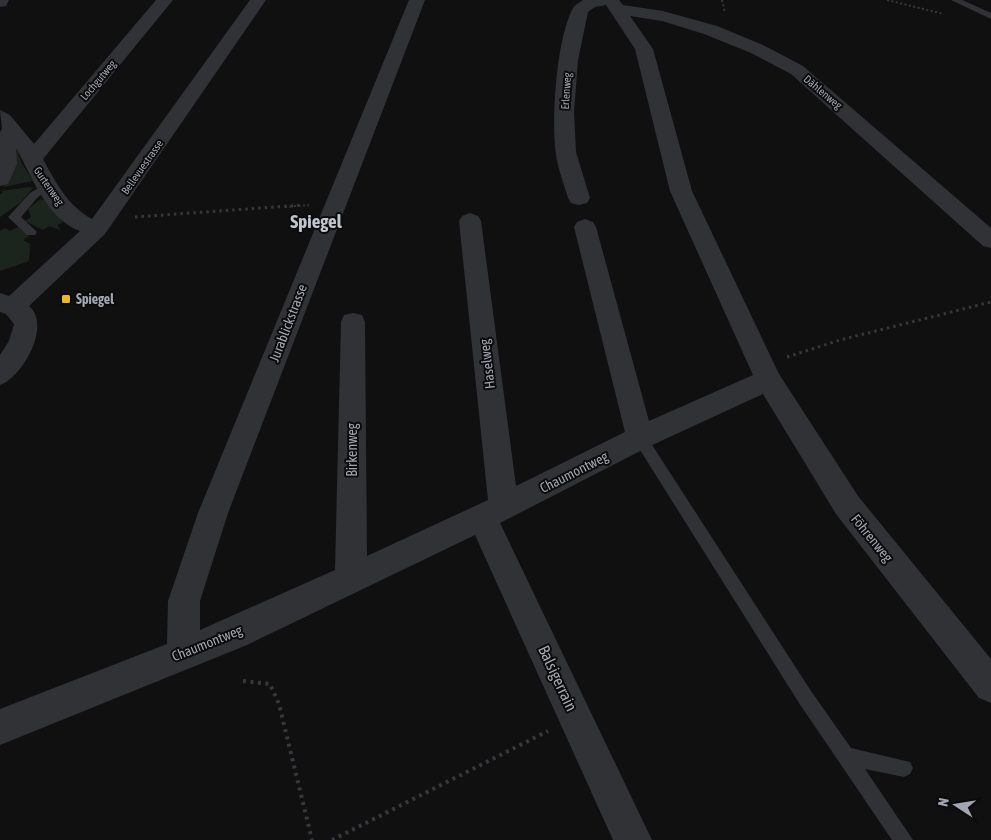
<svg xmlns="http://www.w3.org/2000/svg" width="991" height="840" font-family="'Asap Condensed',sans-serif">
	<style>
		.green { fill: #1c241e }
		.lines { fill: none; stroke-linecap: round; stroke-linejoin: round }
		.path-far2 { stroke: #37383d; stroke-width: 2; stroke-dasharray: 2 2.5; stroke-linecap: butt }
		.path-far1 { stroke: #37383d; stroke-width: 3; stroke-dasharray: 2.5 4; stroke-linecap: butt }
		.path { stroke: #37383d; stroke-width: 4; stroke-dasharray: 3 4.5; stroke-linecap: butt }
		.lane { fill: #313236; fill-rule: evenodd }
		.street { fill: #313236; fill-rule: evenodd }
		.poi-dot { fill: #edb62c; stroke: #0b0b0c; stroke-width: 2 }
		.labels { text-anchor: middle; stroke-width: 4; stroke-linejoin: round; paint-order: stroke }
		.far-street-label { font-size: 11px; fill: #a1a6b2; stroke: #0b0b0c }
		.poi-label { font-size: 14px; font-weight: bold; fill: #a1a6b2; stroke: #0b0b0c; text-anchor: start }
		.street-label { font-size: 14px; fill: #a1a6b2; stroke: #0b0b0c }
		.near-street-label { font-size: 16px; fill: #a1a6b2; stroke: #0b0b0c }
		.district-label { font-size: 19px; font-weight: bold; fill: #c2c5ce; stroke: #0b0b0c }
	</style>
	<rect width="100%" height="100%" fill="#101011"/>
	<path class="green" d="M15,145L22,164L33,181L3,187C15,173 16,162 15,145Z
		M30,187L33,188L21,202L0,217V195L3,192L0,191Z
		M41,199L44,200L63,222L57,225L60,230L49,226L43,230L25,221L31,217L28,209Z
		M18,227L29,236L23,240L30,244L29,261L0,271V231L5,228L10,231Z"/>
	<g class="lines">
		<path class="path-far2" d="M722,0L725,13
			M887,0L944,14
			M285,207L309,205"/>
		<path class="path-far1" d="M135,217L303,205
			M787,357L840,340L991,302"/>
		<path class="path" d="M243,681L270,684L279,704L312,840
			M332,840L548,731"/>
		<path class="lane" d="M951,0H962L991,13V19Z
			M47,183L52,186L38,197L21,217L37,232L35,235H27L8,217L30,193Z
			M640,432L645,434L811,691L851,748L910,762L913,768L910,774L904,777L865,769L913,840H892L799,703L635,442L633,438L635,434Z"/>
		<path class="street" d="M0,0H9L6,6L0,7Z
			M156,0H173L43,159C56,183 68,206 92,219L250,0H266L105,234L29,306C52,325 22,378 0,385V355L9,341L14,324L6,314L0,312V293L9,296L80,231C46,219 31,174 16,148L17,164L8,184L0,186V132L2,129L0,110L10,115L34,144Z
			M409,0H425L228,513L200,601V630L335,570L341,322L344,315L353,313L362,315L365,322L367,556L488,500L459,221L462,216L470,213L478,216L481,221L516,486L625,432L574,227L577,222L585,219L593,222L596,227L649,421L753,375L670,191L635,49L606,5L595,7L588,12L578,60L574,112L576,152L590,198L587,203L579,205L571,203L568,198C563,181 556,164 555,146C552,112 557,40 572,10C574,5 579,3 583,0H619L623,5L663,11L717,26L763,45L803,66L991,228V248L983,246L791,74L751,53L704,34L662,21L630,16L653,49L692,191L779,374L858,496L991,659V703L979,698L836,514L763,394L650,446L500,523L652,840H613L475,535L247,645L0,745V709L167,644L168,601L198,513Z"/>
	</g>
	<rect class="poi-dot" x="61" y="294" width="10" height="10" rx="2.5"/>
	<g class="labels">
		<g class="far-street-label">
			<text transform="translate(98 80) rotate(-50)" y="4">Lochgutweg</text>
			<text transform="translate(566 91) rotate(-86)" y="4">Erlenweg</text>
			<text transform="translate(823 92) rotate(40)" y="4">Dählenweg</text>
			<text transform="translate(142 167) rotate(-55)" y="4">Bellevuestrasse</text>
			<text transform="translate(49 186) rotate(55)" y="4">Gurtenweg</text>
		</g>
		<g class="poi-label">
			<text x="76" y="304">Spiegel</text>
		</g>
		<g class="street-label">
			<text transform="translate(288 323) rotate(-69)" y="5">Jurablickstrasse</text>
			<text transform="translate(487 364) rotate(-97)" y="5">Haselweg</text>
			<text transform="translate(352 450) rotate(-90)" y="5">Birkenweg</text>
			<text transform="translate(574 472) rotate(-27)" y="5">Chaumontweg</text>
			<text transform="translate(872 538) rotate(51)" y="5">Föhrenweg</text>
			<text transform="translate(207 643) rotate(-22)" y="5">Chaumontweg</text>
		</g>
		<g class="near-street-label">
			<text transform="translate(558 678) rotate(65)" y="6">Balsigerrain</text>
		</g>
		<g class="district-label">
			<text x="316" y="228">Spiegel</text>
		</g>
	</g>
	<g transform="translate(956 805) rotate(282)" stroke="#0b0b0c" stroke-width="4" paint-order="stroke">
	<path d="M0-4L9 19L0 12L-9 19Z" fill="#a1a6b2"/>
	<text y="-8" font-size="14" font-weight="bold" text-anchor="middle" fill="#a1a6b2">N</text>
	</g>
</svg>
